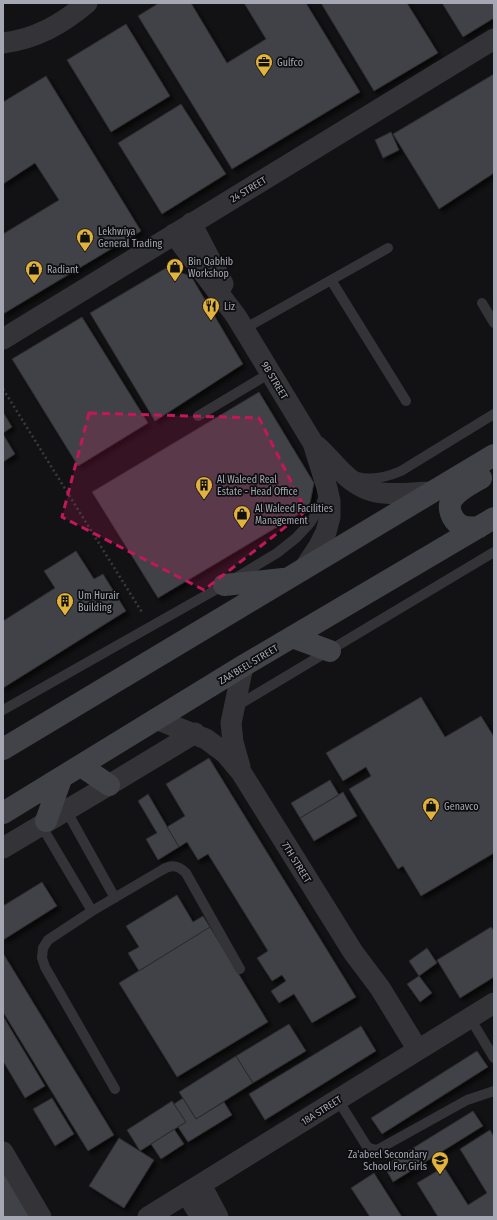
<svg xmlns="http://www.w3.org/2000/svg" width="497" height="1220" font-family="'Fira Sans Condensed',sans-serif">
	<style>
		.building { fill: #414246; stroke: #2d2c2f; filter: url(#shadow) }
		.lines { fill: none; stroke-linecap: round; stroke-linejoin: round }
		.path { stroke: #3a3b3f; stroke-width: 2.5; stroke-dasharray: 2 3; stroke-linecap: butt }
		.service { stroke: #343438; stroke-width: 10 }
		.minor { stroke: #343438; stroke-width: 21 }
		.secondary { stroke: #424348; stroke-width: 22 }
		.marked { fill: #c2185b; fill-opacity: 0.2; stroke: #c2185b; stroke-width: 3; stroke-dasharray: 8 5; stroke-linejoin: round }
		.labels { text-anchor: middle; stroke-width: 3.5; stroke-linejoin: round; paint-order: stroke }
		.poi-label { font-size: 10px; fill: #a5a8b3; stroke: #0d0d0f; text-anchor: start }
		.street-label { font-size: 10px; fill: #a5a8b3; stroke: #0d0d0f }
	</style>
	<defs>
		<filter id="shadow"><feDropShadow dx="3.5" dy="3.5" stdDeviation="2" flood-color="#0009"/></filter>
	</defs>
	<rect width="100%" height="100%" fill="#121214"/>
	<path class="building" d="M159,3H191L227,63L266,39L244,3H306L360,92L232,169L138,16Z
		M321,3H407L438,53L374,91Z
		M442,3H494V18L463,37Z
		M126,24L170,96L111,132L67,60Z
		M494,74V173L439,209L393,134Z
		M46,76L141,231L3,314V234L59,200L35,163L3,184V102Z
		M181,104L226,174L162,214L118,143Z
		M391,132L399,150L383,158L375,140Z
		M166,268L191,276L243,364L155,421L90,313Z
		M82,317L148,423L78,466L12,359Z
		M259,392L314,483L309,508L158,598L92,492Z
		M3,412L12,427L3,433Z
		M3,434L15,454L3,462Z
		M76,551L94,579L103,574L126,611L3,688V621L55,588L44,571Z
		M421,697L445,737L481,716L494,737V853L421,896L403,866L398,869L349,789L371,776L366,767L343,781L326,753Z
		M209,758L356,997L312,1023L294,994L279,1003L271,991L286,981L282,975L272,981L257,958L268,951L208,854L198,860L187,842L179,847L167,827L185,816L166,784Z
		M330,780L339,795L300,818L291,803Z
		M343,792L357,816L314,841L300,818Z
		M148,794L179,847L158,860L146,839L157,833L138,801Z
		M42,882L57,906L3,940V906Z
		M177,895L193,922L203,916L210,927L139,971L128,953L139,947L126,926Z
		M210,927L268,1022L177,1077L119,983Z
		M491,927L494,931V977L460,998L437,960Z
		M427,948L437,963L419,976L409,961Z
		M3,953L114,1135L88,1151L3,1012Z
		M419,976L432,993L420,1002L407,984Z
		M3,1016L45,1086L25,1098L3,1061Z
		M289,1024L306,1051L253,1083L236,1056Z
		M361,1026L376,1051L265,1120L249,1094Z
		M477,1051L488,1067L382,1134L371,1118Z
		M236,1056L253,1083L196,1119L179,1092Z
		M52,1098L74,1134L55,1146L33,1109Z
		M183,1098L196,1119L224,1102L232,1115L188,1142L178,1127L186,1122L174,1104Z
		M172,1101L186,1122L140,1151L127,1130Z
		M473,1111L483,1126L393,1182L384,1166Z
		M174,1129L184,1144L161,1159L151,1144Z
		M490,1130L494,1137V1217H438L417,1183L444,1167L468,1205L487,1193L460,1149Z
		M119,1138L154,1160L124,1208L89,1186Z
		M3,1168L45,1217H3Z
		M374,1173L402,1217H370L351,1188Z"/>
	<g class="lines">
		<path class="path" d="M3,389L143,614"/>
		<path class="service" d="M331,280L406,401
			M482,303L494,323
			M244,329L388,248
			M198,416L270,373
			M358,477C373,481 387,477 401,471L494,414
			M235,707L494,552
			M3,710L224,585L277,553L296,538L310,523L319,509L324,496
			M66,810L115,898
			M41,825L92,911
			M470,1018L494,1058
			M115,1089L45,967L42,958L43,948L48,940L92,911L162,870C171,864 178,865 186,873L240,969
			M338,1100L366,1145L369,1148L377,1150L467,1100L494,1091"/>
		<path class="minor" d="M3,43C36,39 62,24 87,3
			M191,223L223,284
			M174,234L236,316L313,443L327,488L330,501V517L326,532L319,546L303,570
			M3,339L494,39
			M317,446C326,454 333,463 341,471C370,501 394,493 431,492
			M156,719L206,739L225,753L241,772L353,952L380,988L418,1050
			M240,767L233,742L231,723L243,666
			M3,848L109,785L195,733
			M3,1152L41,1217
			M201,1185L218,1217
			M187,1194L201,1217
			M148,1217L494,1003"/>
		<path class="secondary" d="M479,527C473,528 466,528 460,525C452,520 446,507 453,498C460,489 471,484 481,478
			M224,585L283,579
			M292,637L330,651
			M3,749L494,455
			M81,766L109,785
			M3,813L243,666L494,518
			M46,821L61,779"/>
	</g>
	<path class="marked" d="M89,413L259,418L306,511L204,590L62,517Z"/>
	<defs>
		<g id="office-pin" transform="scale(0.9)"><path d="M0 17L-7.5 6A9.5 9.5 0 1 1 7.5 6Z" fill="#e1b33d" stroke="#0d0d0f"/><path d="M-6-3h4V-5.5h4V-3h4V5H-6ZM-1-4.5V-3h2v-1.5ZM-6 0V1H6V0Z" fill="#111"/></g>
		<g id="shop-pin" transform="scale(0.9)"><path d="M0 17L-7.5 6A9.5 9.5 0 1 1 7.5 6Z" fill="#e1b33d" stroke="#0d0d0f"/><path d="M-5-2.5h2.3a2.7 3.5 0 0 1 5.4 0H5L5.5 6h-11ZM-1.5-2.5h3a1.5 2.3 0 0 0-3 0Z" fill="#111"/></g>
		<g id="restaurant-pin" transform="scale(0.9)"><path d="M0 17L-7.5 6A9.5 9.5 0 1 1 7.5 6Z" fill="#e1b33d" stroke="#0d0d0f"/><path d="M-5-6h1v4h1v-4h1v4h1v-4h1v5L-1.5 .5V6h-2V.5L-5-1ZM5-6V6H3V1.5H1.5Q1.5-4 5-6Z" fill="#111"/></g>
		<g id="building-pin" transform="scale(0.9)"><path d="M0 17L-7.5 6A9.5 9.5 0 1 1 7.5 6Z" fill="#e1b33d" stroke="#0d0d0f"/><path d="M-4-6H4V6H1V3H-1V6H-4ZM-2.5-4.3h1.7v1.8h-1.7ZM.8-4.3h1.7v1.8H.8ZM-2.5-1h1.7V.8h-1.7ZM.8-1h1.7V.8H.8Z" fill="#111"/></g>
		<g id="school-pin" transform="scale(0.9)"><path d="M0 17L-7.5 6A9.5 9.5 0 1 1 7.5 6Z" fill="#e1b33d" stroke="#0d0d0f"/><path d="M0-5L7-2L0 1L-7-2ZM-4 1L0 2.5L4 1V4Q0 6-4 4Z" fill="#111"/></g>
	</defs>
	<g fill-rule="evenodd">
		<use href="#office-pin" x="264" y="62"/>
		<use href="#shop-pin" x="85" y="237"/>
		<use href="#shop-pin" x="175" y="267"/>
		<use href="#shop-pin" x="34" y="269"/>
		<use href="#restaurant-pin" x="211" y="306"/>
		<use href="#building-pin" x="204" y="485"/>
		<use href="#shop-pin" x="242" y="514"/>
		<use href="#building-pin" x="65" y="601"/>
		<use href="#shop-pin" x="431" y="806"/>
		<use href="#school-pin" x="440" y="1160"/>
	</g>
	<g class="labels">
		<g class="poi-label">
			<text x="277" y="66">Gulfco</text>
			<text x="98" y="235">Lekhwiya<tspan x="98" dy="12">General Trading</tspan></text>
			<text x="188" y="265">Bin Qabhib<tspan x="188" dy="12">Workshop</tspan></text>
			<text x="47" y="273">Radiant</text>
			<text x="224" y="310">Liz</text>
			<text x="217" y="483">Al Waleed Real<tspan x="217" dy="12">Estate - Head Office</tspan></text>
			<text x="255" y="512">Al Waleed Facilities<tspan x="255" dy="12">Management</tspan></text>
			<text x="78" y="599">Um Hurair<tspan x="78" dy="12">Building</tspan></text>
			<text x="444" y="810">Genavco</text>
			<text x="427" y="1158" text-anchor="end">Za'abeel Secondary<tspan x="427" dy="12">School For Girls</tspan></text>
		</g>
		<g class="street-label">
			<text transform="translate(248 189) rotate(-31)" y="4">24 STREET</text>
			<text transform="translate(275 380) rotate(59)" y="4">9B STREET</text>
			<text transform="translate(248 664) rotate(-31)" y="4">ZAA'BEEL STREET</text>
			<text transform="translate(297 862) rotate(58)" y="4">7TH STREET</text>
			<text transform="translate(321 1110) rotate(-32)" y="4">18A STREET</text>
		</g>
	</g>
	<rect width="497" height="1220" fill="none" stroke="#a5a8b3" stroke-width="8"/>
</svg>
